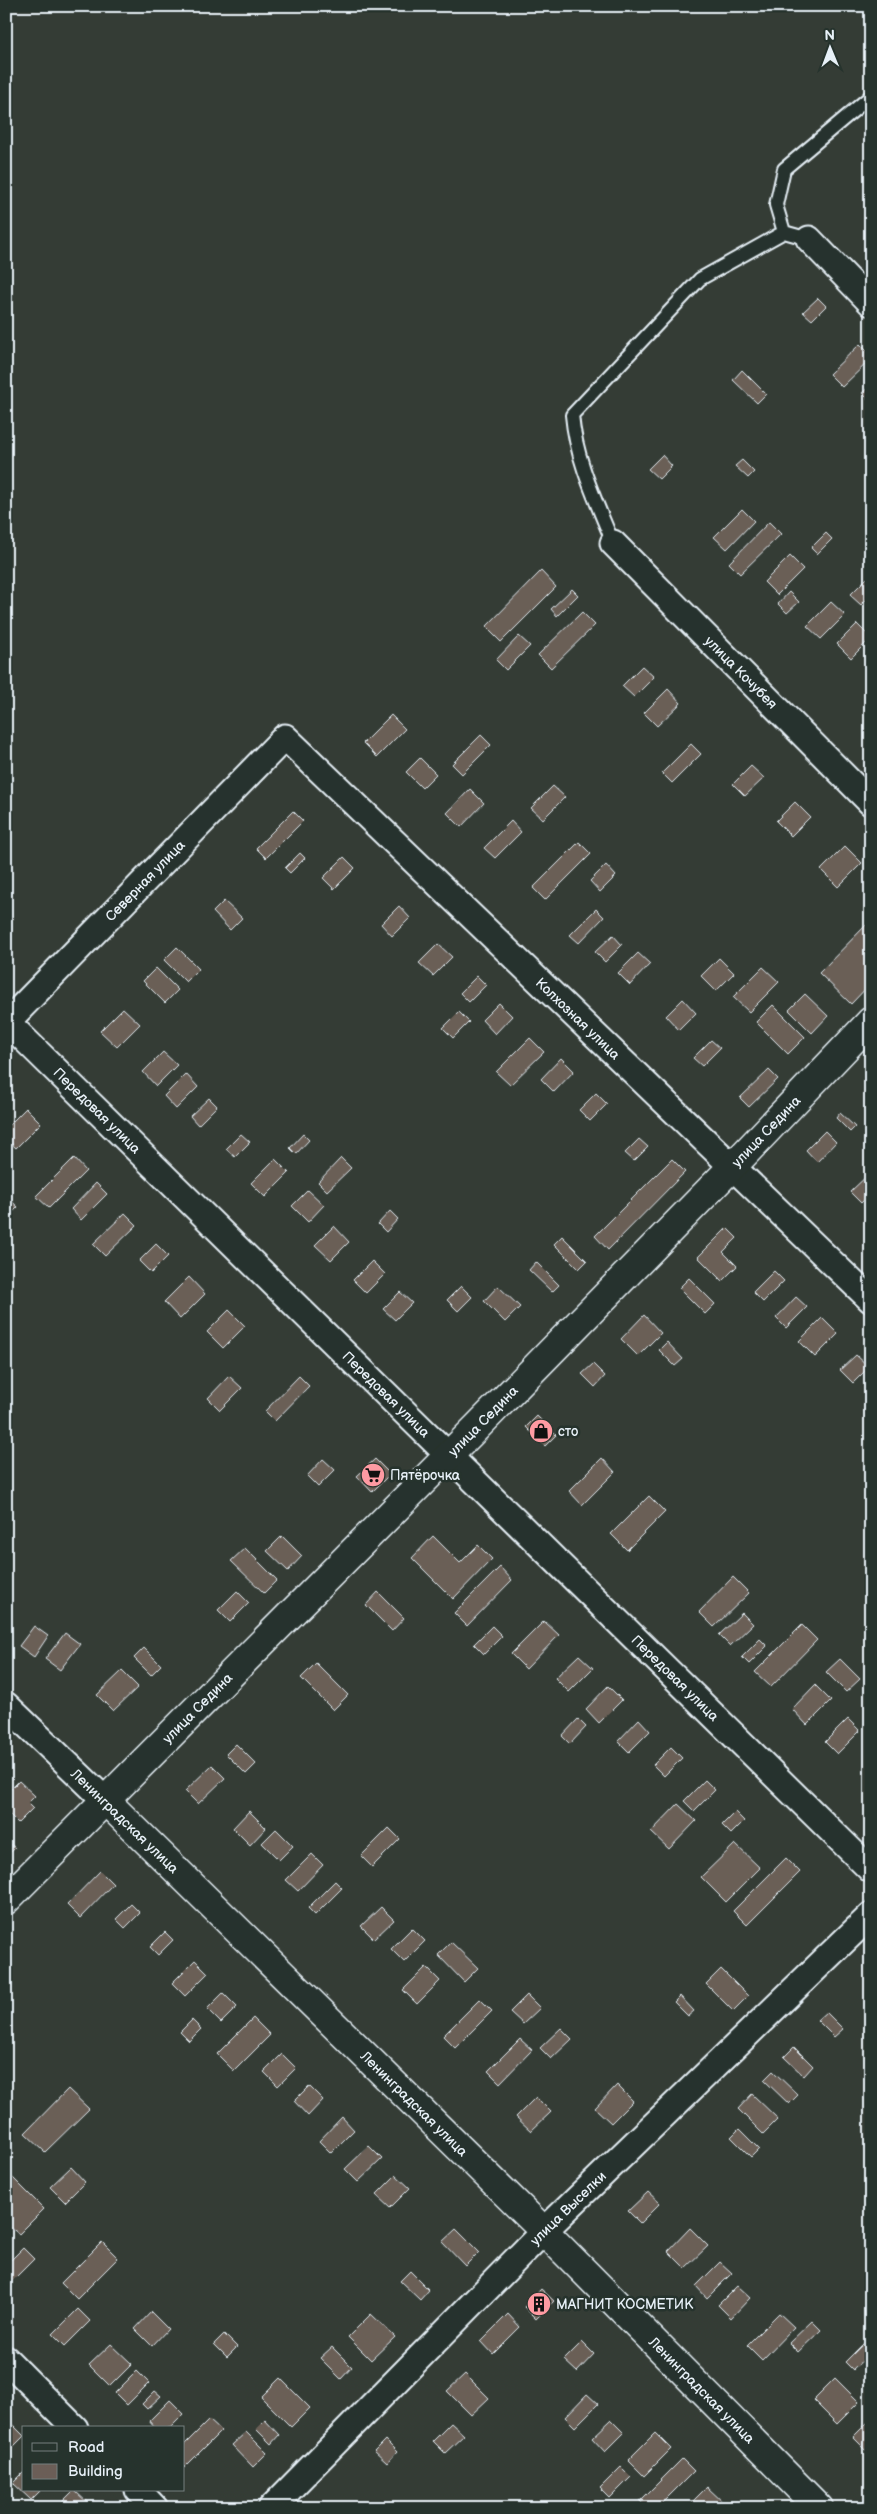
<svg xmlns="http://www.w3.org/2000/svg" width="877" height="2514" font-family="'Balsamiq Sans',sans-serif">
	<style>
		.building { fill: #6b5e57; stroke: #e8f1f8 }
		.lines { fill: none; stroke-linecap: round; stroke-linejoin: round }
		.service-casing { stroke: #e8f1f8; stroke-width: 16 }
		.minor-casing { stroke: #e8f1f8; stroke-width: 29 }
		.tertiary-casing { stroke: #e8f1f8; stroke-width: 31 }
		.secondary-casing { stroke: #e8f1f8; stroke-width: 31 }
		.service { stroke: #26332d; stroke-width: 12 }
		.minor { stroke: #26332d; stroke-width: 25 }
		.tertiary { stroke: #26332d; stroke-width: 28 }
		.secondary { stroke: #26332d; stroke-width: 28 }
		.labels { text-anchor: middle; stroke-width: 5; stroke-linejoin: round; paint-order: stroke }
		.street-label { font-size: 14px; fill: #e8f1f8; stroke: #26332d }
		.poi-label { font-size: 14px; fill: #e8f1f8; stroke: #26332d; text-anchor: start }
	</style>
	<rect width="100%" height="100%" fill="#343c35"/>
	<filter id="ink" filterUnits="userSpaceOnUse"><feTurbulence type="fractalNoise" baseFrequency=".02" numOctaves="2"/><feDisplacementMap in="SourceGraphic" scale="10" xChannelSelector="R" yChannelSelector="G"/><feConvolveMatrix kernelMatrix="1 2 1 2 8 2 1 2 1" color-interpolation-filters="sRGB"/></filter>
	<g filter="url(#ink)">
		<path class="building" d="M818,298L826,306L812,320L803,312Z
			M860,344L871,355V359L842,387L829,374Z
			M742,370L766,394L757,403L733,380Z
			M871,385V400L870,401L862,393Z
			M662,455L672,466L659,479L648,469Z
			M742,460L754,472L748,478L735,466Z
			M742,509L754,521L727,549L714,537Z
			M769,522L781,534L740,574L729,563Z
			M826,533L832,539L817,554L811,548Z
			M790,556L803,569L777,595L764,582Z
			M541,571L556,587L501,642L486,627Z
			M867,578L871,582V595L861,605L850,595Z
			M572,589L578,595L557,616L551,609Z
			M789,592L799,602L787,613L778,604Z
			M831,602L845,615L821,639L807,626Z
			M582,612L595,625L551,668L538,655Z
			M857,624L871,638L851,658L837,644Z
			M519,636L530,646L506,670L496,660Z
			M642,666L654,677L634,697L622,686Z
			M668,689L681,703L657,726L644,713Z
			M391,715L405,729L377,757L363,743Z
			M481,735L491,745L462,774L452,764Z
			M691,744L701,754L672,783L662,773Z
			M420,758L436,774L422,788L406,772Z
			M751,766L764,778L745,796L733,784Z
			M553,786L565,797L543,819L531,808Z
			M470,789L484,803L461,827L447,813Z
			M795,802L810,817L791,836L776,821Z
			M293,811L303,821L266,858L256,848Z
			M511,821L521,832L495,858L484,848Z
			M579,842L591,854L545,900L533,888Z
			M845,846L862,863L838,887L821,870Z
			M300,853L305,858L290,873L285,868Z
			M344,857L355,868L334,889L323,878Z
			M606,865L616,876L600,892L590,881Z
			M224,901L242,918L230,930L213,912Z
			M399,906L410,918L392,936L381,924Z
			M596,909L604,917L579,943L570,935Z
			M871,920V983L851,1004L819,973Z
			M613,935L622,945L605,962L595,952Z
			M438,944L452,957L433,976L419,963Z
			M177,947L199,969L186,982L164,960Z
			M638,953L650,964L630,985L618,973Z
			M719,958L734,973L716,991L701,976Z
			M763,967L779,982L749,1012L733,997Z
			M156,968L178,990L165,1003L143,981Z
			M477,976L486,985L469,1002L460,993Z
			M805,994L828,1016L812,1033L789,1010Z
			M683,999L696,1013L679,1030L666,1016Z
			M499,1003L512,1016L495,1034L482,1020Z
			M773,1005L805,1037L788,1054L756,1022Z
			M123,1008L140,1024L117,1047L100,1031Z
			M459,1012L469,1022L453,1038L443,1028Z
			M530,1038L544,1052L510,1085L496,1072Z
			M711,1040L720,1048L702,1066L693,1058Z
			M163,1052L177,1065L156,1086L143,1072Z
			M561,1058L574,1071L554,1092L541,1079Z
			M769,1070L778,1079L749,1107L740,1098Z
			M186,1074L198,1087L176,1109L164,1096Z
			M596,1093L607,1104L590,1121L579,1110Z
			M209,1098L217,1106L198,1125L190,1116Z
			M26,1108L41,1123L16,1148L6,1139V1128Z
			M840,1113L855,1127L850,1132L836,1118Z
			M825,1131L836,1142L817,1162L806,1150Z
			M241,1134L250,1142L235,1157L226,1149Z
			M303,1134L309,1140L296,1154L290,1148Z
			M639,1139L648,1147L634,1161L625,1153Z
			M74,1158L86,1171L49,1208L36,1196Z
			M341,1158L351,1168L327,1191L318,1182Z
			M275,1159L289,1173L265,1197L251,1183Z
			M672,1159L685,1172L608,1250L595,1236Z
			M871,1172V1193L861,1203L850,1192Z
			M96,1183L107,1194L81,1220L71,1209Z
			M308,1190L324,1205L308,1222L292,1206Z
			M6,1196L18,1207L6,1219Z
			M390,1211L398,1219L386,1232L378,1224Z
			M125,1213L137,1225L105,1256L93,1244Z
			M334,1226L349,1242L331,1260L315,1245Z
			M727,1228L737,1238L723,1252L737,1266L722,1281L698,1257Z
			M562,1236L587,1261L579,1269L554,1244Z
			M156,1244L168,1256L151,1273L139,1261Z
			M372,1261L385,1274L366,1293L353,1280Z
			M536,1262L559,1285L552,1292L529,1270Z
			M774,1271L784,1281L763,1302L753,1292Z
			M189,1277L205,1294L180,1319L164,1302Z
			M689,1278L715,1304L705,1314L679,1288Z
			M461,1286L472,1297L458,1311L447,1300Z
			M498,1286L520,1307L505,1322L484,1301Z
			M400,1292L412,1303L395,1320L383,1309Z
			M796,1297L807,1307L786,1328L776,1318Z
			M229,1310L245,1326L223,1348L207,1332Z
			M644,1315L661,1333L638,1356L621,1339Z
			M822,1318L838,1334L815,1357L799,1341Z
			M667,1342L683,1359L675,1366L659,1350Z
			M856,1355L869,1367L853,1383L840,1370Z
			M593,1364L605,1376L595,1387L582,1374Z
			M229,1376L242,1388L220,1410L208,1398Z
			M299,1376L309,1386L275,1421L265,1411Z
			M537,1416L556,1435L545,1446L526,1427Z
			M602,1458L615,1472L582,1505L569,1491Z
			M323,1459L335,1470L318,1487L307,1476Z
			M375,1459L390,1474L372,1492L357,1476Z
			M649,1496L665,1512L627,1550L611,1534Z
			M282,1536L302,1556L288,1571L267,1551Z
			M433,1536L460,1563L478,1545L492,1559L453,1599L412,1558Z
			M245,1548L277,1580L264,1593L231,1561Z
			M500,1567L512,1580L467,1626L454,1613Z
			M733,1577L749,1593L714,1627L699,1612Z
			M237,1591L249,1603L230,1622L218,1610Z
			M378,1592L404,1618L392,1631L366,1605Z
			M742,1613L753,1624L730,1646L719,1635Z
			M544,1621L559,1635L526,1669L511,1654Z
			M802,1625L817,1640L771,1687L755,1672Z
			M34,1626L48,1636L34,1657L19,1646Z
			M492,1626L502,1636L484,1654L474,1644Z
			M65,1633L80,1644L60,1670L45,1659Z
			M760,1639L767,1646L749,1664L742,1657Z
			M144,1648L161,1665L151,1675L134,1658Z
			M579,1655L593,1668L569,1692L555,1678Z
			M840,1659L860,1679L846,1692L826,1672Z
			M316,1663L348,1695L333,1710L301,1678Z
			M122,1671L138,1687L113,1711L97,1695Z
			M815,1685L831,1701L807,1725L792,1709Z
			M608,1686L622,1700L599,1723L586,1709Z
			M578,1719L586,1727L570,1744L562,1736Z
			M639,1719L650,1731L629,1752L618,1741Z
			M848,1719L860,1731L837,1754L825,1742Z
			M236,1744L256,1764L246,1774L226,1754Z
			M671,1747L682,1758L664,1776L653,1765Z
			M212,1765L225,1778L198,1804L185,1791Z
			M705,1780L715,1790L694,1811L684,1801Z
			M19,1781L35,1796L28,1803L33,1808L18,1823L6,1811V1794Z
			M678,1804L696,1821L669,1849L651,1832Z
			M249,1811L266,1828L250,1845L233,1828Z
			M735,1812L744,1821L731,1834L722,1825Z
			M389,1828L400,1839L372,1867L361,1856Z
			M276,1829L293,1846L279,1860L262,1843Z
			M6,1840L15,1848L6,1857Z
			M735,1844L760,1868L726,1902L701,1877Z
			M312,1854L323,1865L298,1891L286,1880Z
			M786,1858L800,1872L747,1925L733,1911Z
			M100,1871L113,1884L80,1918L67,1905Z
			M335,1881L342,1888L315,1915L308,1908Z
			M131,1904L140,1913L125,1928L116,1919Z
			M381,1907L394,1920L374,1939L361,1926Z
			M412,1928L425,1941L404,1962L391,1949Z
			M165,1932L173,1940L158,1955L150,1947Z
			M451,1942L478,1968L464,1982L438,1955Z
			M195,1960L208,1973L185,1996L172,1983Z
			M426,1967L440,1981L417,2004L403,1990Z
			M721,1969L748,1996L733,2011L706,1984Z
			M223,1993L237,2007L221,2023L207,2009Z
			M527,1995L540,2008L523,2024L510,2012Z
			M680,1996L694,2011L688,2016L674,2002Z
			M480,1999L492,2011L455,2048L443,2036Z
			M826,2012L843,2029L834,2037L817,2020Z
			M253,2018L270,2035L234,2071L217,2054Z
			M192,2020L201,2029L189,2041L180,2032Z
			M561,2028L572,2039L551,2059L540,2048Z
			M520,2039L532,2050L500,2083L488,2071Z
			M794,2047L813,2066L804,2076L784,2057Z
			M282,2054L296,2068L278,2086L264,2072Z
			M773,2071L798,2095L789,2104L764,2080Z
			M617,2085L633,2101L611,2123L595,2108Z
			M309,2086L323,2100L308,2116L294,2101Z
			M68,2089L89,2109L45,2152L25,2133Z
			M752,2094L778,2119L763,2134L738,2109Z
			M536,2097L551,2112L531,2131L516,2117Z
			M342,2117L354,2130L331,2153L319,2141Z
			M739,2129L759,2149L751,2157L731,2137Z
			M369,2146L382,2159L358,2182L345,2169Z
			M71,2167L85,2182L65,2202L50,2187Z
			M8,2173L44,2209L19,2234L6,2224Z
			M396,2175L410,2188L390,2208L376,2195Z
			M648,2192L660,2203L640,2223L628,2211Z
			M690,2228L708,2246L685,2268L668,2251Z
			M456,2229L479,2252L465,2266L442,2242Z
			M102,2242L118,2258L77,2299L61,2283Z
			M23,2248L34,2259L10,2283L6,2280V2265Z
			M720,2262L732,2273L707,2298L696,2286Z
			M410,2271L429,2290L420,2300L400,2281Z
			M737,2286L750,2298L731,2318L718,2305Z
			M541,2289L554,2301L536,2319L524,2307Z
			M78,2309L90,2321L65,2346L53,2334Z
			M151,2312L168,2329L152,2346L135,2329Z
			M779,2313L794,2327L762,2360L747,2345Z
			M371,2314L395,2337L371,2360L348,2337Z
			M508,2314L520,2327L493,2354L481,2341Z
			M812,2321L821,2330L798,2352L789,2343Z
			M224,2334L237,2347L227,2357L214,2344Z
			M867,2340L871,2344V2353L853,2370L845,2362Z
			M582,2342L594,2354L577,2372L564,2360Z
			M111,2344L132,2364L110,2386L89,2365Z
			M332,2347L352,2367L341,2379L320,2358Z
			M137,2371L149,2383L127,2405L115,2393Z
			M465,2374L489,2398L471,2415L447,2391Z
			M280,2378L310,2408L291,2427L261,2397Z
			M835,2378L859,2402L837,2424L813,2400Z
			M155,2391L161,2396L147,2409L142,2404Z
			M587,2394L598,2404L575,2427L565,2417Z
			M170,2400L184,2414L170,2428H155L149,2421Z
			M871,2419V2449L868,2452L853,2437Z
			M209,2420L221,2431L184,2468V2445Z
			M265,2420L279,2435L271,2444L256,2429Z
			M611,2420L624,2433L605,2452L592,2438Z
			M451,2423L464,2435L445,2453L433,2441Z
			M12,2424L24,2436L6,2454V2430Z
			M246,2432L267,2453L253,2467L232,2445Z
			M655,2433L671,2449L644,2476L628,2460Z
			M385,2440L397,2452L387,2463L374,2451Z
			M682,2459L694,2471L657,2508H647L640,2501Z
			M621,2467L631,2477L610,2498L600,2488Z
			M24,2472V2490H41L31,2500L13,2483Z
			M707,2487L724,2503L720,2508H686Z
			M74,2490L91,2506L89,2508H56Z"/>
		<g class="lines">
			<g class="service-casing">
				<path id="service" d="M784,232L776,205L784,169L871,96
					M613,543C596,501 576,460 572,415L700,279L784,232L809,239"/>
			</g>
			<g class="minor-casing">
				<g id="minor">
					<path d="M809,239L871,303"/>
					<path id="s1" d="M613,543L871,803"/>
					<path id="s2" d="M6,1023L285,737L871,1300"/>
					<path id="s3" d="M8,1023L871,1870"/>
					<path d="M6,1705L106,1801"/>
					<path d="M6,2359L75,2428"/>
					<path d="M138,2490L155,2508"/>
					<path id="s4" d="M271,2508L544,2231L871,1915"/>
				</g>
			</g>
			<g class="tertiary-casing">
				<g id="tertiary">
					<path id="s5" d="M106,1801L544,2231L819,2508"/>
				</g>
			</g>
			<g class="secondary-casing">
				<g id="secondary">
					<path id="s6" d="M6,1900L477,1427L733,1166L871,1021"/>
				</g>
			</g>
			<use href="#service" class="service"/>
			<use href="#minor" class="minor"/>
			<use href="#tertiary" class="tertiary"/>
			<use href="#secondary" class="secondary"/>
		</g>
	</g>
	<defs>
		<g id="shop-disc" transform="scale(1.25)"><circle r="9.5" fill="#ff9aa2" stroke="#26332d"/><path d="M-5-2.5h2.3a2.7 3.5 0 0 1 5.4 0H5L5.5 6h-11ZM-1.5-2.5h3a1.5 2.3 0 0 0-3 0Z" fill="#111"/></g>
		<g id="supermarket-disc" transform="scale(1.25)"><circle r="9.5" fill="#ff9aa2" stroke="#26332d"/><path d="M-6-5.5h2.5l.6 2H6L4.5 2H-2.5L-4.4-4H-6ZM-1.5 3.2a1.3 1.3 0 1 0 .1 0ZM3 3.2a1.3 1.3 0 1 0 .1 0Z" fill="#111"/></g>
		<g id="building-disc" transform="scale(1.25)"><circle r="9.5" fill="#ff9aa2" stroke="#26332d"/><path d="M-4-6H4V6H1V3H-1V6H-4ZM-2.5-4.3h1.7v1.8h-1.7ZM.8-4.3h1.7v1.8H.8ZM-2.5-1h1.7V.8h-1.7ZM.8-1h1.7V.8H.8Z" fill="#111"/></g>
	</defs>
	<g fill-rule="evenodd">
		<use href="#shop-disc" x="541" y="1431"/>
		<use href="#supermarket-disc" x="373" y="1475"/>
		<use href="#building-disc" x="539" y="2304"/>
	</g>
	<g class="labels">
		<g class="street-label">
			<text dy="5" stroke="none"><textPath href="#s1" startOffset="182">улица Кочубея</textPath></text>
			<text dy="5" stroke="none"><textPath href="#s2" startOffset="199">Северная улица</textPath></text>
			<text dy="5" stroke="none"><textPath href="#s2" startOffset="806">Колхозная улица</textPath></text>
			<text dy="5" stroke="none"><textPath href="#s3" startOffset="125">Передовая улица</textPath></text>
			<text dy="5" stroke="none"><textPath href="#s6" startOffset="1081">улица Седина</textPath></text>
			<text dy="5" stroke="none"><textPath href="#s3" startOffset="530">Передовая улица</textPath></text>
			<text dy="5" stroke="none"><textPath href="#s6" startOffset="676">улица Седина</textPath></text>
			<text dy="5" stroke="none"><textPath href="#s3" startOffset="935">Передовая улица</textPath></text>
			<text dy="5" stroke="none"><textPath href="#s6" startOffset="271">улица Седина</textPath></text>
			<text transform="translate(125 1821) rotate(44)" y="5">Ленинградская улица</text>
			<text dy="5" stroke="none"><textPath href="#s5" startOffset="432">Ленинградская улица</textPath></text>
			<text dy="5" stroke="none"><textPath href="#s4" startOffset="422">улица Выселки</textPath></text>
			<text dy="5" stroke="none"><textPath href="#s5" startOffset="838">Ленинградская улица</textPath></text>
		</g>
		<g class="poi-label">
			<text x="558" y="1436">сто</text>
			<text x="390" y="1480">Пятёрочка</text>
			<text x="556" y="2309">МАГНИТ КОСМЕТИК</text>
		</g>
	</g>
	<rect width="877" height="2514" fill="none" stroke="#26332d" stroke-width="25"/>
	<rect x="12" y="12" width="852" height="2489" fill="none" stroke="#e8f1f8" stroke-width="2" filter="url(#ink)"/>
	<rect x="22" y="2426" width="162" height="65" fill="#26332d" stroke="#747f7e"/>
	<rect x="32" y="2443" width="25" height="8" fill="#26332d" stroke="#747f7e"/>
	<text x="68" y="2452" font-size="15" fill="#e8f1f8">Road</text>
	<rect x="32" y="2464" width="25" height="15" fill="#6b5e57" stroke="#747f7e"/>
	<text x="68" y="2476" font-size="15" fill="#e8f1f8">Building</text>
	<g transform="translate(830 48) rotate(359)" stroke="#26332d" stroke-width="4" paint-order="stroke">
	<path d="M0-4L9 19L0 12L-9 19Z" fill="#e8f1f8"/>
	<text y="-8" font-size="14" font-weight="bold" text-anchor="middle" fill="#e8f1f8">N</text>
	</g>
</svg>
